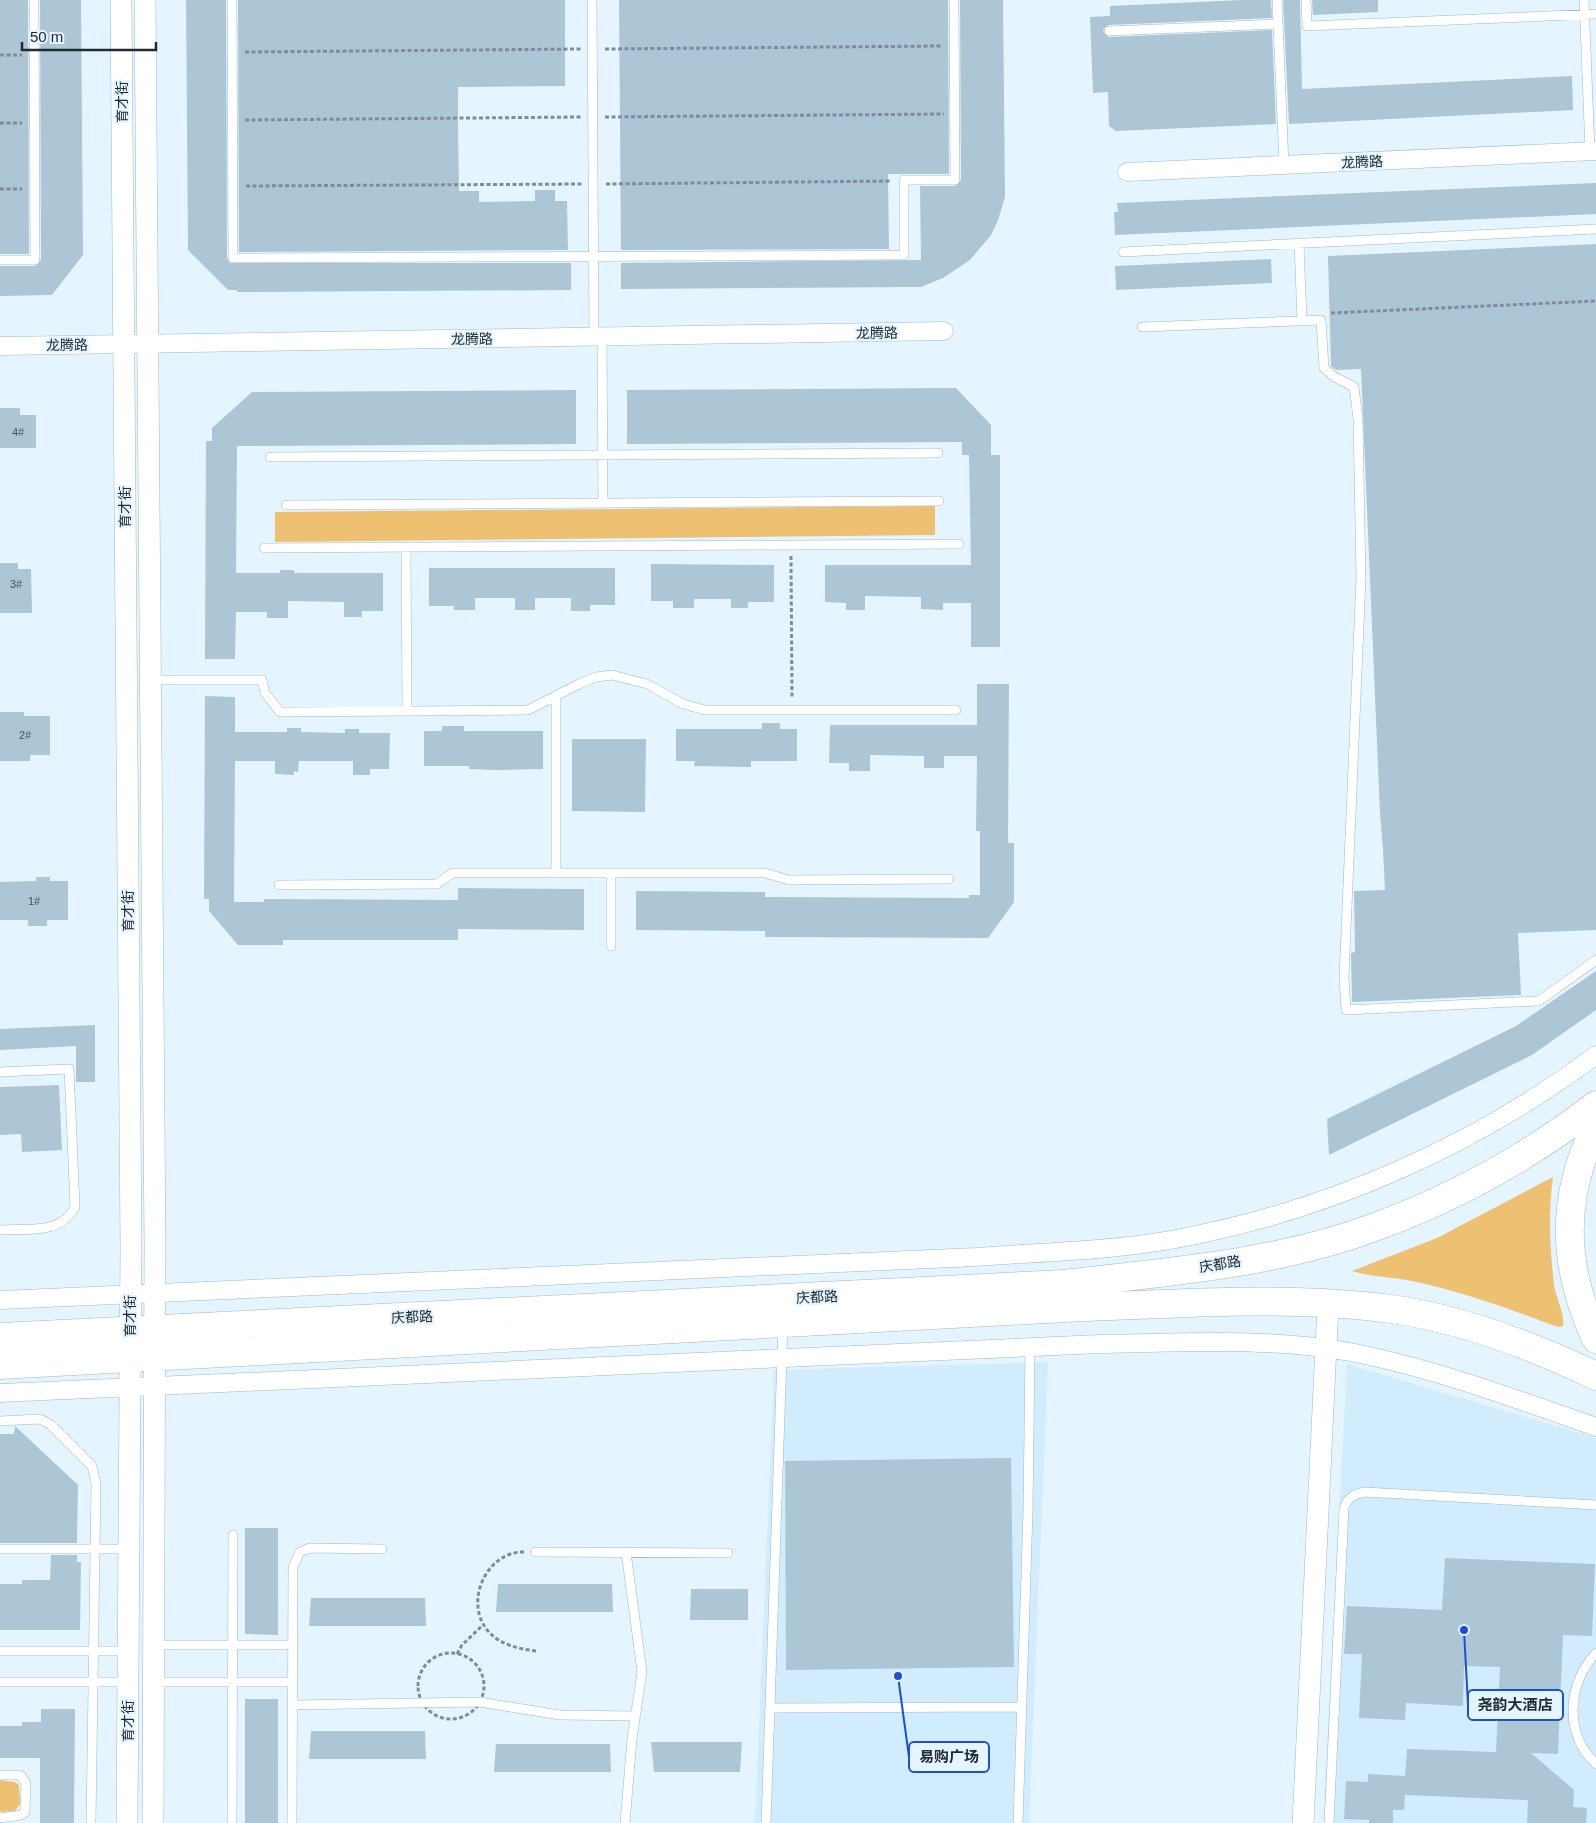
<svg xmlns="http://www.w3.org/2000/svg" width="1596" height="1823" font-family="Helvetica,'Noto Sans SC',sans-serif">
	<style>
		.built { fill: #d1edfd }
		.green { fill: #eec071 }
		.building { fill: #acc6d6 }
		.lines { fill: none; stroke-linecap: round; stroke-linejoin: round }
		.service-casing { stroke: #9eb8c8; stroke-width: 10 }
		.minor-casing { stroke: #9eb8c8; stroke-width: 19 }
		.tertiary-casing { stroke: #9eb8c8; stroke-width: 22 }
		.trunk-casing { stroke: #9eb8c8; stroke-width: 29 }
		.path { stroke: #808d95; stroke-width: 3; stroke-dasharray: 4 2.5; stroke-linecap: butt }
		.service { stroke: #fff; stroke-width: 9 }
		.minor { stroke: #fff; stroke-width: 18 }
		.tertiary { stroke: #fff; stroke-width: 21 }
		.trunk { stroke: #fff; stroke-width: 28 }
		.labels { text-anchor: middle; stroke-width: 4.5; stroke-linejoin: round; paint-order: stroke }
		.number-label { font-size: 11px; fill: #44525a }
		.street-label { font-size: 14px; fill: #212b31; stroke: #e5f5ff }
		.leader { fill: none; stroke: #1d4ed8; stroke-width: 2 }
		.callout-dot { fill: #1d4ed8; stroke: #e5f5ff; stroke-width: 2 }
		.callout { fill: #e5f5ff; stroke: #1d4ed8; stroke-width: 2 }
		.callout-label { font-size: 15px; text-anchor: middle; font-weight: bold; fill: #212b31 }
	</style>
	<rect width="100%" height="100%" fill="#e5f5ff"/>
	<path class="built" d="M1048,1362L1029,1823H755L774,1370Z
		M1347,1364L1596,1438V1823H1323Z"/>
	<path class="green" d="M935,506V535L275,542V512Z
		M1553,1177C1548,1213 1550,1249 1554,1285C1556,1298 1565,1314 1563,1326L1558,1327C1510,1309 1463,1292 1412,1281C1393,1277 1371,1277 1352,1271L1437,1238Z
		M0,1780L15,1782L19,1785L20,1804L15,1811L0,1812Z"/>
	<path class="building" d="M0,0H28L29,254H0Z
		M40,0H81L83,255L52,295L0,296V266H35L41,260Z
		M186,0H226L227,258L230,263H571V290L237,292V290H228L188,250Z
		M238,0H565V86L458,87V127L459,191H479V202L535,201V190H555V201H567L568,250L239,252Z
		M619,0H948L949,174H888L889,249L621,250Z
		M960,0H1003L1005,197L998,220L991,235L970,260L943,278L921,287L621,289V263L921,260L920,186H955L961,180Z
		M1242,0H1271L1272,18L1109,25L1104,28L1103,32L1109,37L1272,30L1276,124L1116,131L1109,126L1108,92L1093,93L1090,17L1110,16V6Z
		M1283,0H1300L1302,89L1572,76L1573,110L1289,124Z
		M1312,0H1378V12L1313,15Z
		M1596,183V214L1115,235L1114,212H1118L1117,203Z
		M1596,244V930L1518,933L1521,995L1352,1002L1351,953L1355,952L1354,891L1385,890L1383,850L1380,813L1361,369L1336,370L1331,366L1328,256Z
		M1271,259L1272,283L1116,290L1115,266Z
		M956,388L991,425V455H1000V647H971V603H943V610L921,609V597L865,596V610H846V603L825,602V565H971L969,455H962V442L627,444V390Z
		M576,390V444L237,446L236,573H280V570H294V573H383V611H362V617H344V602L288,601V618H267V612H236L235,659H205L206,441H212V428L252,392Z
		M0,408H20V415H36V448H0Z
		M0,563H18V569H31L32,613H0Z
		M651,564L774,565V602H748V608H731V599H694V608H673V601H651Z
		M429,568H615V605H590V611H571V598H535V610H515V598H475V610H454V606H429Z
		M977,684H1009L1008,843H1014V902L988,938L765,937V931L636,930V891L765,892V897L969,898V895H980V831H976L977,756H944V768H924V756L870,755V771H849V763H829L830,725H977Z
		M205,696L235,697V732H287V728H301V732L345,733V729H359V733H390L389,769H370V775H353V761H299L298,772L294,771V775L275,774V761H235L234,902H264V899L458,900V888L584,889V930L458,929V940H283V945H238L209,911V899H204Z
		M0,712H24V716H50V755H30V761H0Z
		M762,723H780V729H797V761H751V767L694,766L695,761H676V729H762Z
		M442,726H464V731H543V769L496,770L469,769V766H424V731H442Z
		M572,739H646L645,812L572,811Z
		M36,877H50V881H68V920H47V926H28V920H0V882L36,881Z
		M1596,971V1010L1532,1055L1329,1155L1327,1119L1516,1026Z
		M95,1025V1082H76V1046L0,1050V1029Z
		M59,1085L62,1150L22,1152L21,1134L0,1135V1087Z
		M15,1426L78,1485L77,1543H0V1434H14Z
		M1011,1458L1014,1667L786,1670L785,1461Z
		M245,1528H278V1635L245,1634Z
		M51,1555H77V1562H81L80,1630H0V1584H22V1580H50Z
		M1445,1558L1595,1564L1592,1636L1563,1635L1558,1754L1531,1753L1574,1790L1573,1807L1587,1808L1586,1823H1527L1528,1800L1405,1795L1404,1810H1393V1823H1369V1820L1344,1819L1346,1781L1368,1782V1774L1405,1776L1407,1749L1496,1752L1500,1667L1464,1666L1463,1706L1406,1703L1405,1720L1359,1718L1362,1654H1344L1347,1606L1442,1610Z
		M498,1584H612L613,1612H496Z
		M691,1589H748V1620H690Z
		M311,1598H425L426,1626H309Z
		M245,1699H278V1823H245Z
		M41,1709H75L74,1823H40V1758H0V1726H22V1722H41Z
		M311,1731H425L426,1759H309Z
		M651,1742H742L740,1772H654Z
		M496,1744H610L611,1772H494Z"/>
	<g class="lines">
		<g class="service-casing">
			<path id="service" d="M232,0L233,258L904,255V180H955L954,0
				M592,0L594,337
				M1277,0L1284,165
				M1306,0L1307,26L1596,14
				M1584,0L1590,151
				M1109,31L1278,24
				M1299,243L1302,320
				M1123,252L1596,229
				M0,260H35L34,0
				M1142,327L1321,320L1324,368L1333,376L1354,387L1358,419L1361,578L1344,978L1346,1010L1539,1001L1596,960
				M602,337L603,503
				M270,457L938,453
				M286,505L939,501
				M264,548L959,544
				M406,548L407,711
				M151,680H262L265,693L280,712L528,710L579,684L596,677L612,675L647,684L683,704L705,710H956
				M556,697V873
				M611,873V946
				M279,885L437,884L452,873H765L789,880L949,879
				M0,1072L69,1069L75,1207C60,1235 29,1228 0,1230
				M0,1421L40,1419L51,1425L92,1466L96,1483L91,1823
				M0,1549H129
				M535,1552L728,1553
				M153,1645H293
				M0,1651H128
				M1596,1653C1567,1684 1564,1734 1596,1764
				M0,1682H127
				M153,1682H292
				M292,1705L479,1702L560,1715L635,1716
				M771,1708L1022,1707
				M0,1775H20L26,1783L25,1812L21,1815L0,1818
				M232,1823L233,1535
				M292,1823L293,1567L300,1552L310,1548L382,1549
				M625,1823L632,1739L642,1672L626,1552
				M766,1823L783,1326
				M1018,1823L1028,1511L1030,1348
				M1329,1823L1344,1508C1348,1497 1354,1494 1365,1492L1596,1505"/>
		</g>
		<g class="minor-casing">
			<path id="minor" d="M1127,172L1596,151
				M0,346L944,331
				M0,1300L976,1257C1043,1252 1111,1251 1176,1239C1327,1211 1473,1147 1596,1055
				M0,1393L1100,1344C1183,1343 1268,1337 1350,1352C1433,1368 1516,1399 1596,1427"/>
		</g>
		<g class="tertiary-casing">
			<path id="tertiary" d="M121,0L131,1247L127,1823
				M145,0L155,1246L153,1823
				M1303,1823L1328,1305"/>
		</g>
		<g class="trunk-casing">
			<path id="trunk" d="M1596,1126C1560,1198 1562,1266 1596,1339
				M0,1337L1063,1284C1167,1272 1276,1264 1375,1227C1454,1198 1530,1156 1596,1105
				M0,1365L1065,1308C1172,1304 1286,1295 1391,1309C1463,1319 1531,1345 1596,1376"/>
		</g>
		<path class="path" d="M605,49L941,46
			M245,52L581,49
			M0,55H22
			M605,117L944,114
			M245,120L581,117
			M0,123H22
			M606,184L892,181
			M246,186L582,184
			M0,189H22
			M1331,313L1596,301
			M791,556L792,697
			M524,1552C487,1551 463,1602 488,1631C500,1645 519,1649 537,1651
			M418 1686a33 33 0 1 1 66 0a33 33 0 1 1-66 0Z
			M457,1654L462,1645L484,1624"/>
		<use href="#service" class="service"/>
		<use href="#minor" class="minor"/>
		<use href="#tertiary" class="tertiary"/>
		<use href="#trunk" class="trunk"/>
	</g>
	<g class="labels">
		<g class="number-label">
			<text x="18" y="436">4#</text>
			<text x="16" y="588">3#</text>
			<text x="25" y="739">2#</text>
			<text x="34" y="905">1#</text>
		</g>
		<g class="street-label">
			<text transform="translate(122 102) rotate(-90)" y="5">育才街</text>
			<text transform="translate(1362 162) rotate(-3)" y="5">龙腾路</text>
			<text transform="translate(877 333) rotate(-1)" y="5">龙腾路</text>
			<text transform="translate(472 339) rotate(-1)" y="5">龙腾路</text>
			<text transform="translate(67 345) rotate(-1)" y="5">龙腾路</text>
			<text transform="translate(125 507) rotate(-90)" y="5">育才街</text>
			<text transform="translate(128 911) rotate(-90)" y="5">育才街</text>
			<text transform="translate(1220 1264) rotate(-9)" y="5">庆都路</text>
			<text transform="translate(817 1297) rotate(-3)" y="5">庆都路</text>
			<text transform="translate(130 1316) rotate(-90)" y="5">育才街</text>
			<text transform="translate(412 1317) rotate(-3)" y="5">庆都路</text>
			<text transform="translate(128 1721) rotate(-90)" y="5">育才街</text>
		</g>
	</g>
	<path class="leader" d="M1464 1630L1468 1705M898 1676L909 1757"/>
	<g class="callout-dot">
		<circle cx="1464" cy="1630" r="5"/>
		<circle cx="898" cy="1676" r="5"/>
	</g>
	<g class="callout">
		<rect x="1468" y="1690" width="95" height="30" rx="5"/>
		<rect x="909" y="1742" width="80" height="30" rx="5"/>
	</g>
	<g class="callout-label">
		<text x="1515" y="1710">尧韵大酒店</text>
		<text x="949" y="1762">易购广场</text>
	</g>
	<path d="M22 42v8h134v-8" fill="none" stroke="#212b31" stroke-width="2.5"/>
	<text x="30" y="42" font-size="15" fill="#212b31" stroke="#e5f5ff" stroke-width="4" paint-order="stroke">50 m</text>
</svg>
